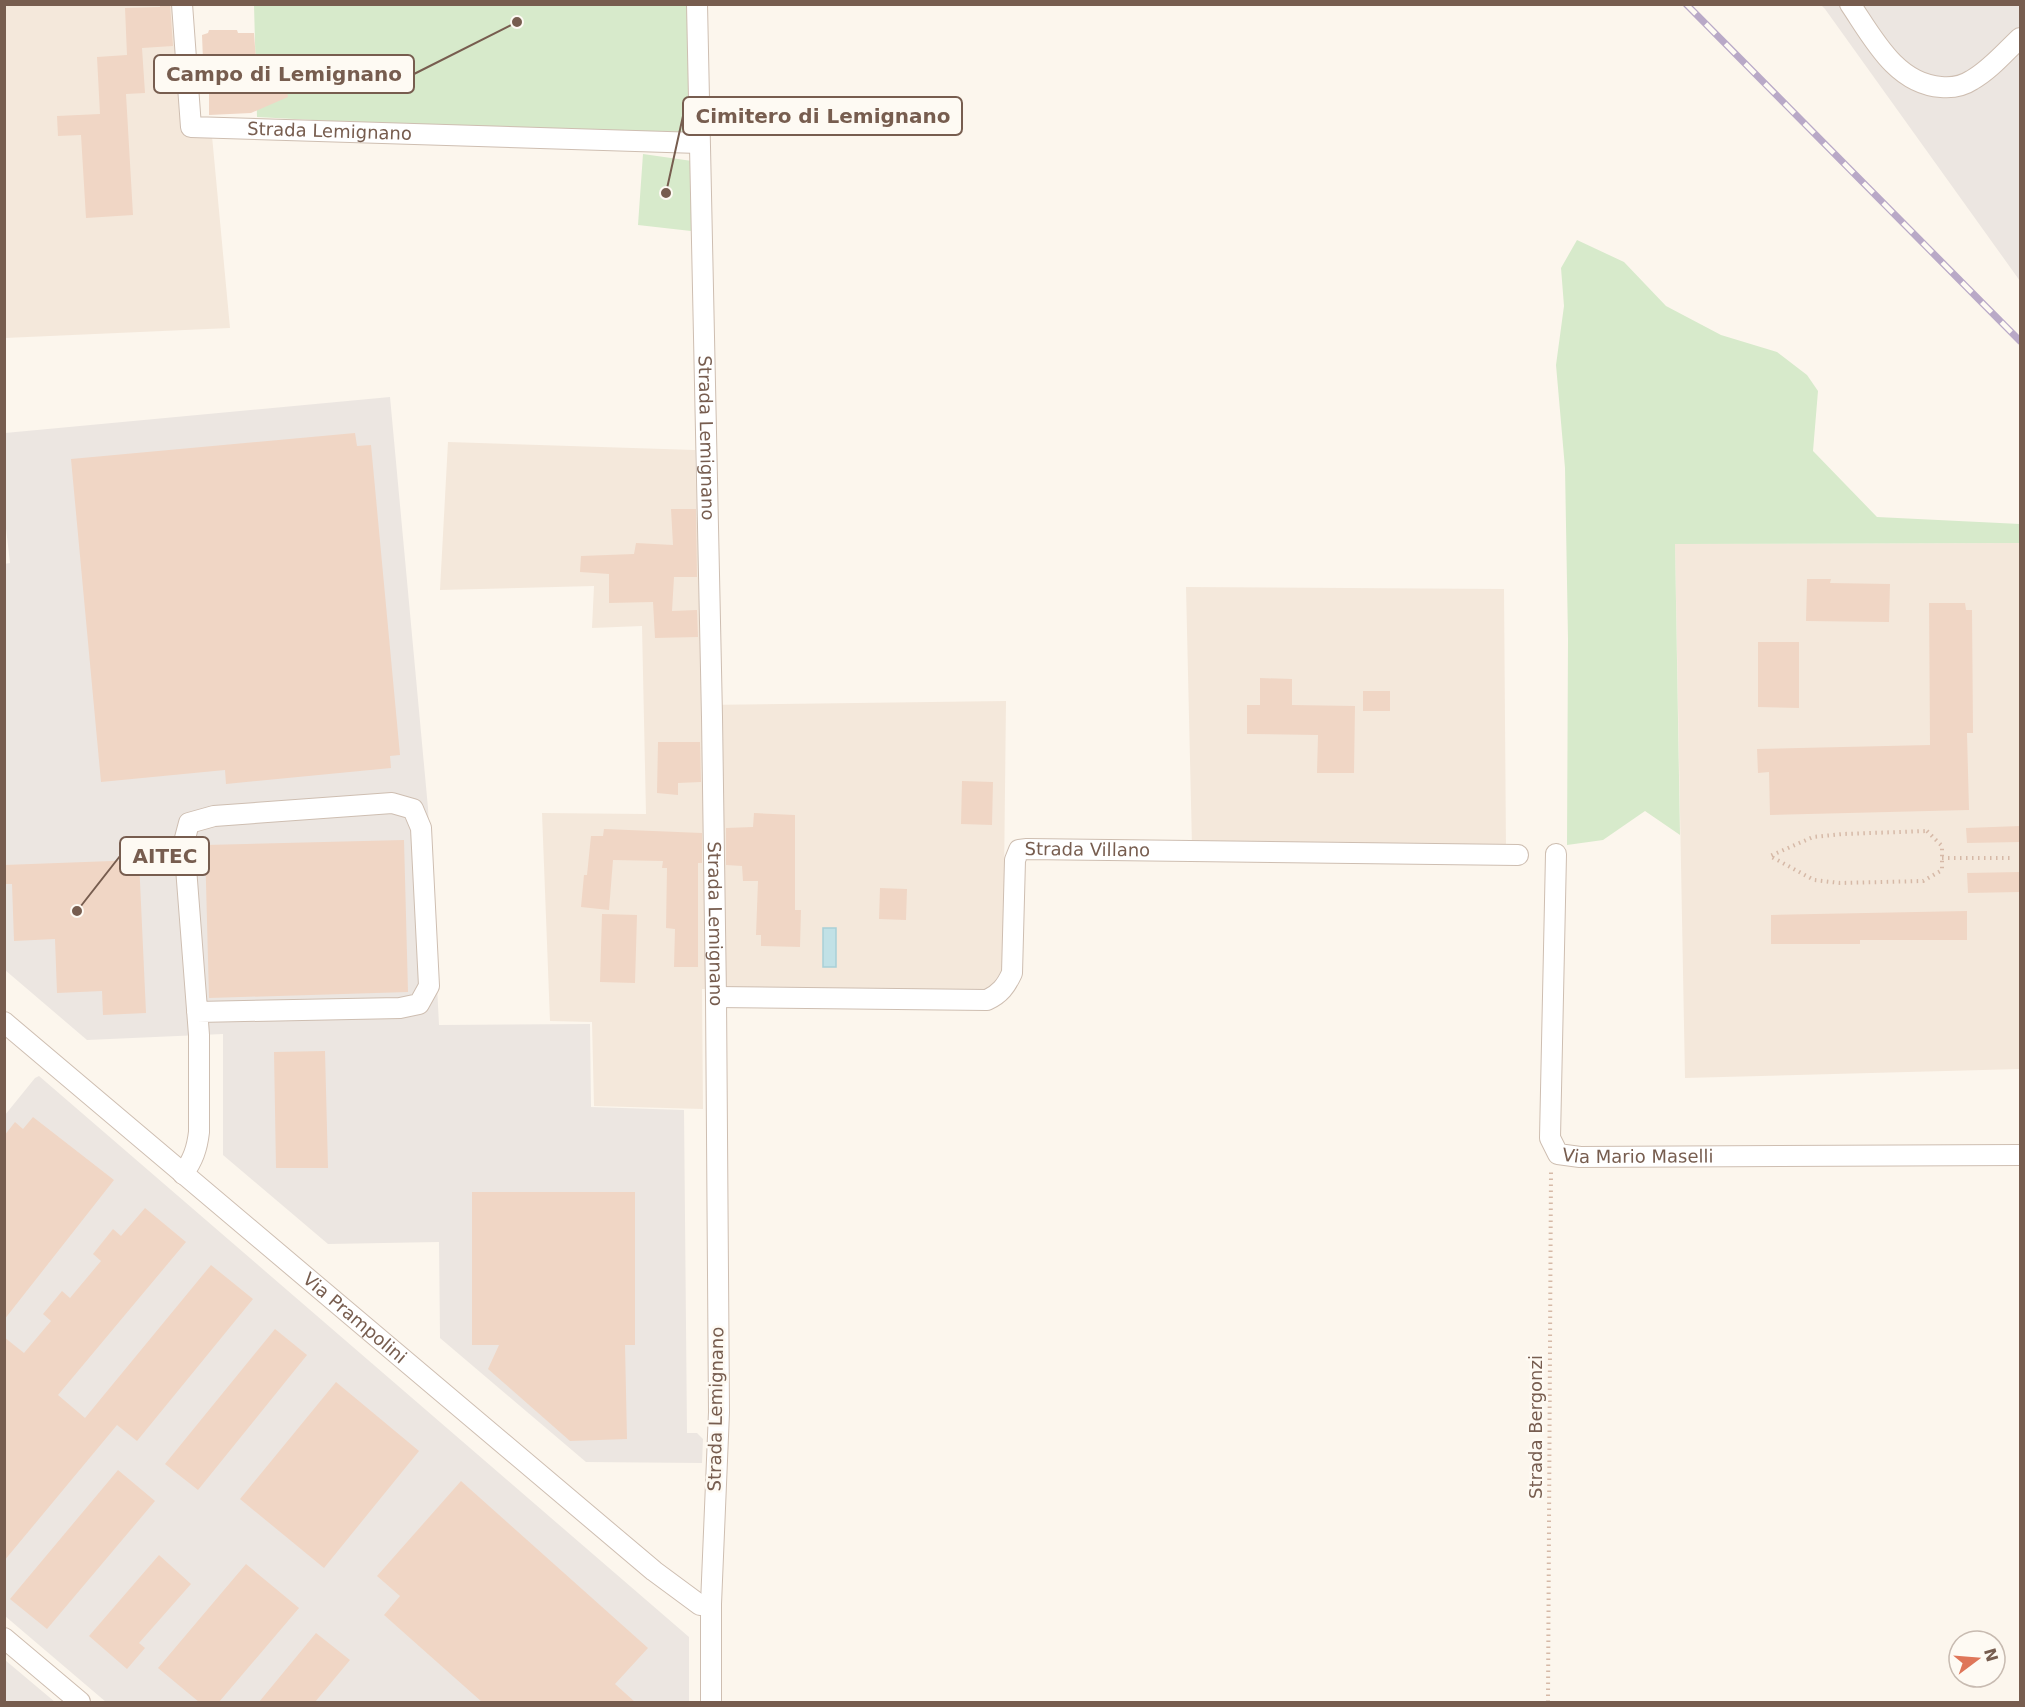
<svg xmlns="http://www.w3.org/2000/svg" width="2025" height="1707" font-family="'DejaVu Sans',sans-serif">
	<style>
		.residential { fill: #f4e8db }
		.industrial { fill: #ece6e1 }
		.green { fill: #d7eacb }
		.water { fill: #c1e1e6; stroke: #a8d0d7; stroke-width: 1.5 }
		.building { fill: #f0d6c5 }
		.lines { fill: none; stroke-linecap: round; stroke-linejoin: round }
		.minor-casing { stroke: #cebeb1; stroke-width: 22 }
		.path { stroke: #d6b9a7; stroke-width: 4; stroke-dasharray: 1.5 4.5; stroke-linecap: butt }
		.minor { stroke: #fff; stroke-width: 20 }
		.rail-casing { stroke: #b9a9c7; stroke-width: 7 }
		.rail { stroke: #fefaf3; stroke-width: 4.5; stroke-dasharray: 14; stroke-linecap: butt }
		.labels { text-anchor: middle; stroke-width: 5; stroke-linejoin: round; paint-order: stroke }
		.street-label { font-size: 18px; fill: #775d4f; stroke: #fefaf3 }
		.leader { fill: none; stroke: #775d4f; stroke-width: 2 }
		.callout-dot { fill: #775d4f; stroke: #fefaf3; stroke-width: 2 }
		.callout { fill: #fefaf3; stroke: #775d4f; stroke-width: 2 }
		.callout-label { font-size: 20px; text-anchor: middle; font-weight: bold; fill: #775d4f }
	</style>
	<rect width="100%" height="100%" fill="#fcf6ed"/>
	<path class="residential" d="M5,5H179L191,127L212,136L230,328L5,338Z
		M448,442L695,450L702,705L1006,701L1003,969L987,992L702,989L703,1109L594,1106L592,1022L550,1021L542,813L646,814L642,626L592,628L594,586L440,590Z
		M2020,543V1069L1685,1078L1675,544Z
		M1186,587L1504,589L1506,850L1192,846Z"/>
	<path class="industrial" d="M1821,5H2020V281L1825,9Z
		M390,397L428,808L439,1025L590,1024L591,1107L684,1110L687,1433H697L703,1439L702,1463L586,1462L440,1338L439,1242L328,1244L223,1155V1034L87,1040L5,970L4,564L10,563L4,511L5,433Z
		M39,1076L689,1637V1702H106L5,1616V1115L35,1078Z
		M4,1660H5L55,1702H5Z"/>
	<path class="green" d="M254,5H691L695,135L689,140L257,117Z
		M643,154L692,161L691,231L638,225Z
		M1577,240L1624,262L1666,306L1721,335L1777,352L1807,375L1818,391L1813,451L1877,517L2020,524V543L1675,544L1680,835L1645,811L1603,840L1567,845L1568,639L1565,468L1556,365L1564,306L1561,268Z"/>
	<path class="water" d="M823,928H836V967H823Z"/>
	<path class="building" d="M160,4H170L173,46L142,48L145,93L126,94L133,215L86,218L81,135L58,136L57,116L100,114L97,57L127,55L125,8L160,7Z
		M209,30H237L238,33H254L257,74L283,67L288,97L251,113L209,115V60H203L202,35L208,33Z
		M355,433L357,446L371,445L400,755L390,756L391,768L226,784L225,770L101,782L71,459Z
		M671,509H696L697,577H674L672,611L697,610L698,637L655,638L653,602L609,603V574L580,572L581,556L634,554L636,543L673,545Z
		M1807,579H1831L1830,583L1890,584L1889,622L1806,621Z
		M1929,603H1965L1966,610H1972L1973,733H1967L1969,810L1770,815L1769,772L1758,773L1757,749L1930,745Z
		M1758,642H1799V708L1758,707Z
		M1260,678L1292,679V705L1355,706L1354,773H1317L1318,735L1247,734V705H1260Z
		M1363,691H1390V711H1363Z
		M658,742H700L701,782L678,783V795L657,793Z
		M962,781L993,782L992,825L961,824Z
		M754,813L795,815V910H801L800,947L761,946V935H756L758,881H743L742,866L726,865V828L753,827Z
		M2020,826V842L1967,843L1966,828Z
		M604,829L702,833V863H698V967H674L675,929L666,928L667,868H662L663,861L613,860L609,910L581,907L584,875H587L591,836H603Z
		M404,840L408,992L209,998L205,845Z
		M139,860L146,1013L103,1015L102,991L57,993L55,939L14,941L12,884H4V865Z
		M2020,872V892L1968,893L1967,873Z
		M880,888L907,889L906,920L879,919Z
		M1967,911V940H1860V944H1771V915Z
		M602,914L637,915L635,983L600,982Z
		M325,1051L328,1168H276L274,1052Z
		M33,1117L114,1180L4,1320V1136L15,1122L23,1129Z
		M472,1192H635V1345H625L627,1439L570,1441L488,1369L499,1345H472Z
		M145,1208L186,1242L58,1395L85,1418L211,1265L253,1299L137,1441L117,1425L4,1561V1337L24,1353L51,1321L43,1314L62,1291L70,1298L101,1261L93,1254L113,1229L121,1236Z
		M275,1329L307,1355L198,1490L165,1464Z
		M336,1382L419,1451L324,1568L240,1499Z
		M118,1470L155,1501L47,1629L10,1599Z
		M461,1481L648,1648L615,1684L635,1702H482L384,1615L400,1596L377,1576Z
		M159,1555L191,1584L139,1643L145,1648L127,1669L89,1636Z
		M246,1564L299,1608L219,1702H199L158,1668Z
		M316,1633L350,1660L315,1702H259Z"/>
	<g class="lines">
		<g class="minor-casing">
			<g id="minor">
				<path id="s1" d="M182,4L191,127L699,143"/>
				<path id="s2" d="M697,4L712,717L716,997L719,1412L711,1604V1702"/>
				<path d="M1850,4C1873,38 1896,84 1941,87C1952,88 1963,86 1972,80C1990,70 2005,52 2020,38"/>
				<path id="s3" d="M1556,854L1550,1138L1558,1154L1580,1157L2020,1155"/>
				<path id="s4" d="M716,997L987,1000C1000,994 1006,986 1012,973L1015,860L1019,850L1027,849L1518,855"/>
				<path id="s5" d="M4,1022L654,1571L700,1605L711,1604"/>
				<path d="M183,1174C193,1160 197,1149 199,1132V1035L184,842L189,823L214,816L392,803L413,809L421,828L429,986L419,1004L400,1008L197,1012"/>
				<path d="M4,1638L80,1702"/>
			</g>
		</g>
		<path class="path" d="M1927,831L1942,846V870L1923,881L1840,883L1814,880L1770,856L1813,837L1843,834Z
			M1942,858H2014
			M1548,1702L1551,1171"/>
		<use href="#minor" class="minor"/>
		<g class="rail-casing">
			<path id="rail" d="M1686,4L2020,341"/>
		</g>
		<use href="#rail" class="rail"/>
	</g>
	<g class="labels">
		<g class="street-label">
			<text dy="6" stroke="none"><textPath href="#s1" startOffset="262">Strada Lemignano</textPath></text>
			<text dy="6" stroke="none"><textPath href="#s2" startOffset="434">Strada Lemignano</textPath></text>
			<text dy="6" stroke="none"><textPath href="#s4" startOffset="501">Strada Villano</textPath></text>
			<text dy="6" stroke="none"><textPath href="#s2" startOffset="920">Strada Lemignano</textPath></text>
			<text dy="6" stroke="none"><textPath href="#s3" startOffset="382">Via Mario Maselli</textPath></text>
			<text dy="6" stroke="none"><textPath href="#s5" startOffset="459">Via Prampolini</textPath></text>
			<text transform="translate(716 1409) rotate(-89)" y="6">Strada Lemignano</text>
			<text transform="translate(1536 1427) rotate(-90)" y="6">Strada Bergonzi</text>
		</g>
	</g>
	<path class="leader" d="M517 22L414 74M666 193L683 116M77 911L120 856"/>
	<g class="callout-dot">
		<circle cx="517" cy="22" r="6"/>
		<circle cx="666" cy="193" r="6"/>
		<circle cx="77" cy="911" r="6"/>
	</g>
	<g class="callout">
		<rect x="154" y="55" width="260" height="38" rx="6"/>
		<rect x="683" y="97" width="279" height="38" rx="6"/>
		<rect x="120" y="837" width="89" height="38" rx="6"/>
	</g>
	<g class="callout-label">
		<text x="284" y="81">Campo di Lemignano</text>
		<text x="823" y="123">Cimitero di Lemignano</text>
		<text x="165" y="863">AITEC</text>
	</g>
	<rect width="2025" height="1707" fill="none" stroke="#775d4f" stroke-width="12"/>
	<g transform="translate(1977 1659) rotate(74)"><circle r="28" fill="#fefaf3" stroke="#c8bbb1" stroke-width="1.5"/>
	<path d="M0-4.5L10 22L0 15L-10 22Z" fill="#df7659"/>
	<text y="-9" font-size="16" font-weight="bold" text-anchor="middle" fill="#775d4f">N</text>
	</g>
</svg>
